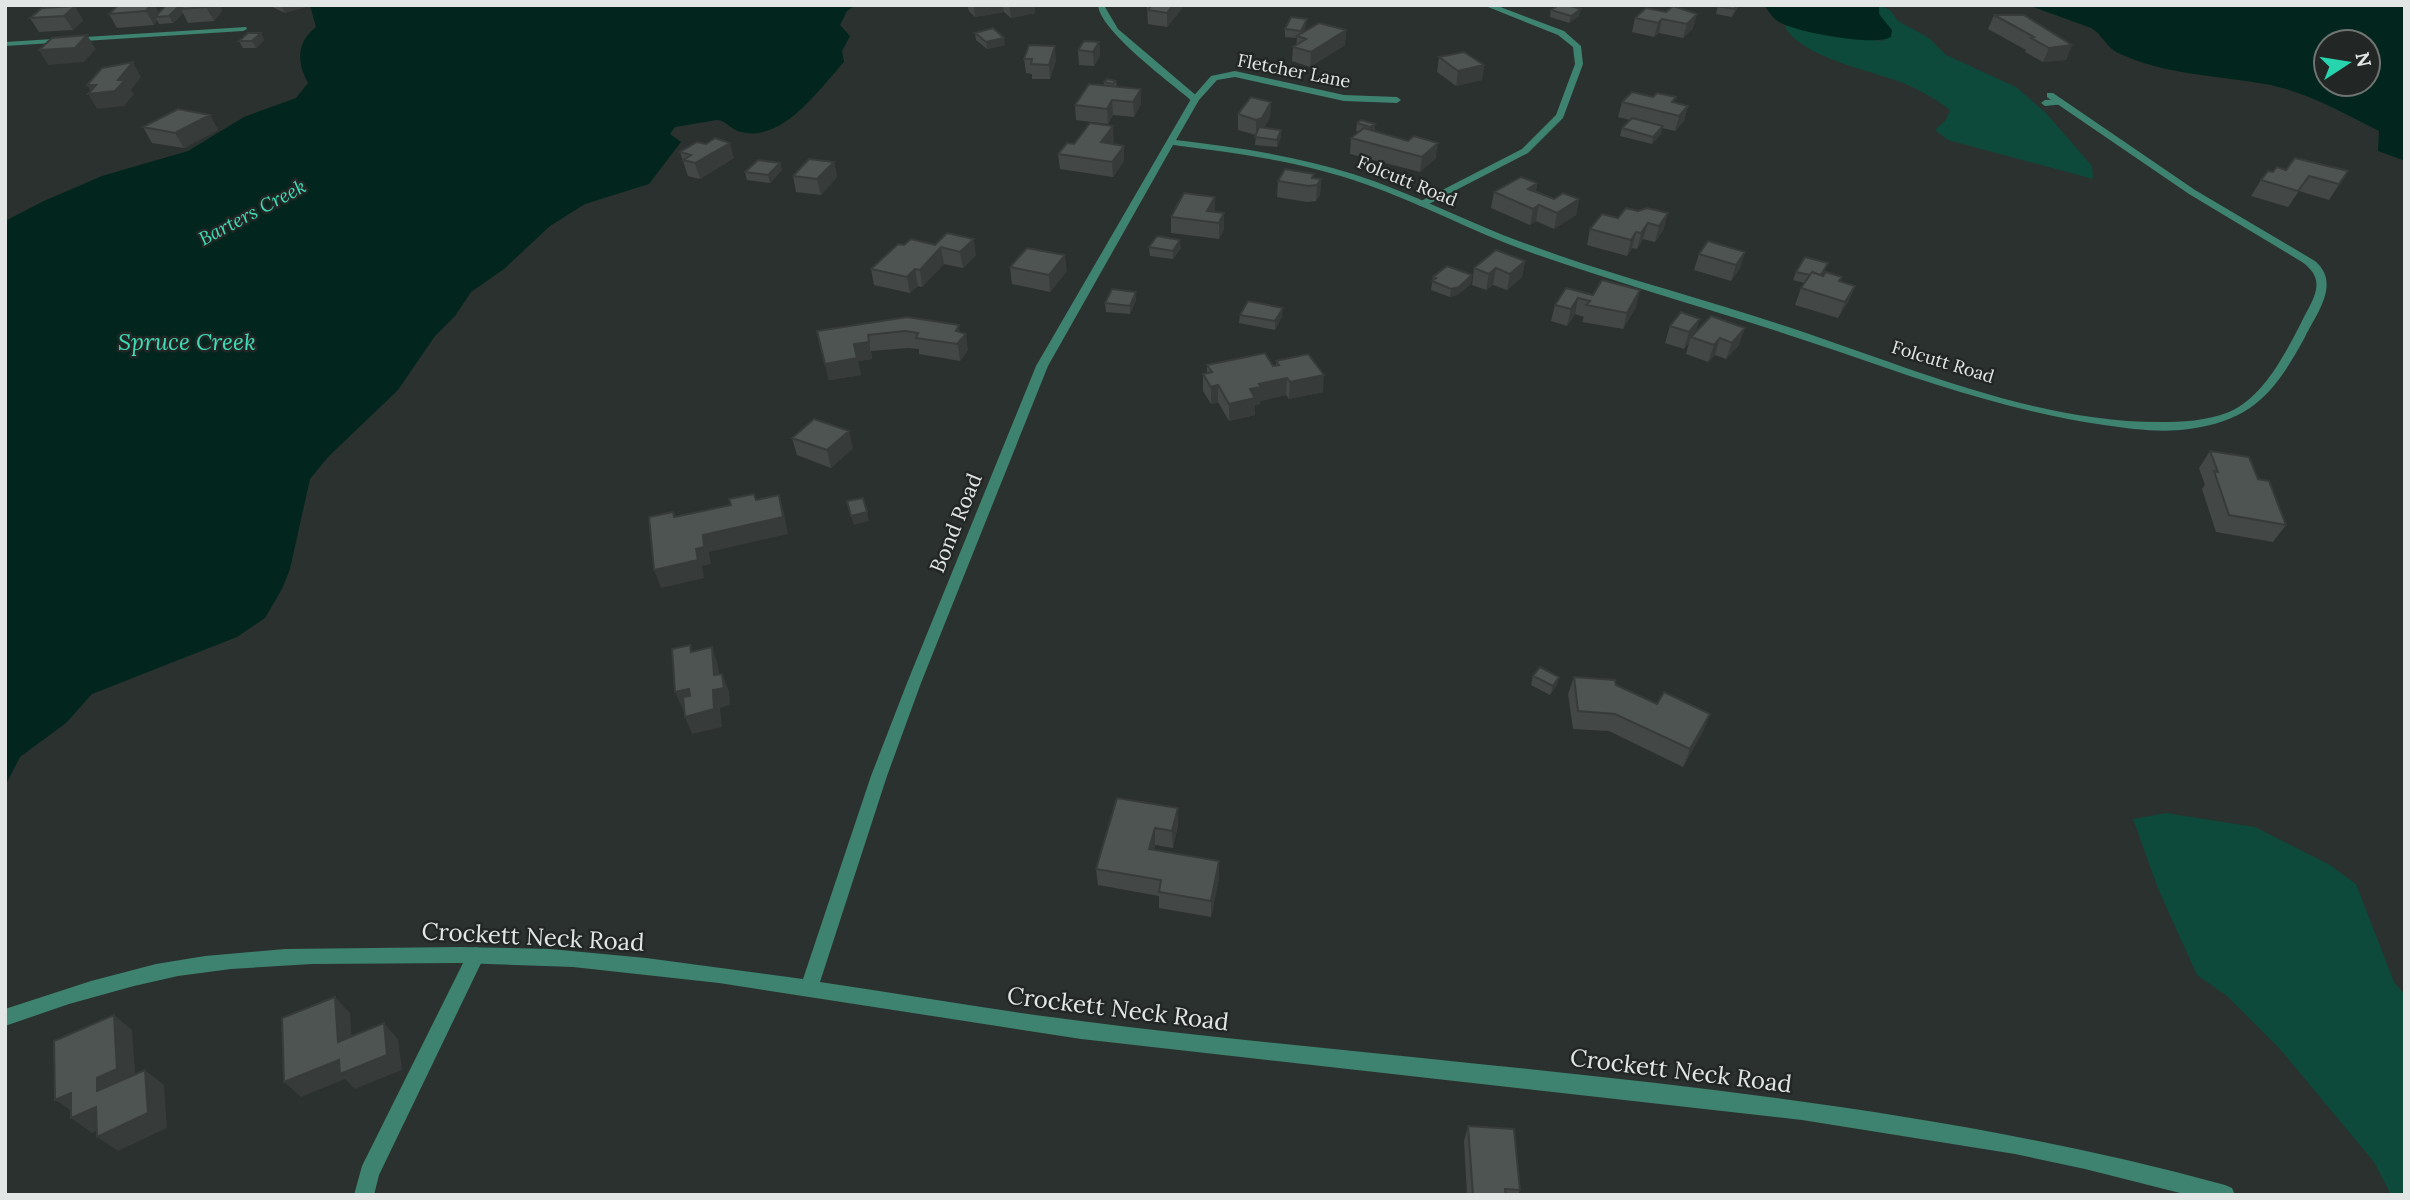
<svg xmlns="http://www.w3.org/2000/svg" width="2410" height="1200" font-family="Lora,serif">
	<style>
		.green { fill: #0d4a3b }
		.water { fill: #02261d; fill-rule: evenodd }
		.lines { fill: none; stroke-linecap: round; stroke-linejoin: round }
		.service { fill: #3e836f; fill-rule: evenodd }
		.minor { fill: #3e836f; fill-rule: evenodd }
		.wall { fill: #434847 }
		.shaded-wall { fill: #373b39 }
		.building { fill: #4e5452; stroke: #373b39; stroke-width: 2 }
		.labels { text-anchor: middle; stroke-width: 5; stroke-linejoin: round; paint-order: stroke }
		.far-street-label { font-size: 18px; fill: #e2e6e4; stroke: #222725 }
		.far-water-label { font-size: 19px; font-style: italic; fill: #3fddb7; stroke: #222725 }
		.street-label { font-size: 21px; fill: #e2e6e4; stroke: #222725 }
		.water-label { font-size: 23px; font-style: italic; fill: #3fddb7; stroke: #222725 }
		.near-street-label { font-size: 24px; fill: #e2e6e4; stroke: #222725 }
	</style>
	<rect width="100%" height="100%" fill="#2b312f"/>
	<path class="green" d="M1879,5L1890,10L1898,21L1929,38L1946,55L2016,87L2046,113L2092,166L2093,179L1948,140L1935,130L1946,120L1950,110C1936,99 1920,90 1903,83C1871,70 1800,58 1784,25L1827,35L1884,41Z
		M2166,813L2255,827L2330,865L2356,884L2394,982L2405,995V1195H2391L2374,1162L2280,1049L2227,996L2197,975L2159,891L2133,819Z"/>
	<path class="water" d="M310,5H856L847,11L840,25L850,36L842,51L844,62C820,88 783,143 741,132C731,130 727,121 717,120L675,127L670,134L681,142L649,184L585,204L550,226L504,269L471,292L455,316L435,336L398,390L328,457L310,479L290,569L282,589L265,618L237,637L92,694L66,723L20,757L5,786V221L44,201L102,176L188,151L244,117L296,98L308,83C297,62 296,43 316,27Z
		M1764,5H1879V14L1892,30L1891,37C1875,47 1796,32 1779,22C1772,18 1769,11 1764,5Z
		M2028,5H2405V161L2378,151L2379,131C2343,113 2305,91 2265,84C2214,75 2165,75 2118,53C2106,47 2102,34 2091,28ZM2326,42H2368V84H2326Z"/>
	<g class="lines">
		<path class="service" d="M1098,5H1107L1105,7L1118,29L1198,97V101H1192C1170,82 1100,31 1098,5Z
			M1483,5H1495L1564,31L1581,46L1583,64L1563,118L1528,153L1425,206H1419V202L1522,149L1556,115L1575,64L1573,47L1558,35Z
			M2061,99L2065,102L2064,104L2045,106L2041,103L2045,100Z
			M476,947L482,949L485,955L379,1175L374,1195H354L362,1166L470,949Z"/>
		<path class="minor" d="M246,27L247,29L243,31L5,46V42Z
			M1235,71L1344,95L1397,97L1401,100L1397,103L1344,101L1235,77L1217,80L1199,100L1176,140C1236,147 1296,156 1353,174C1413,193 1468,223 1527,244C1610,275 1695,296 1779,324C1900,363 2030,422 2159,422C2182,422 2207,421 2229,412C2263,398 2285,354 2301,323C2312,300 2329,281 2302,262L2189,194L2047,97V93H2053L2195,190L2315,261C2341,283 2317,313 2305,337C2275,392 2253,420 2189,429C2161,433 2131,429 2104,425C2013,412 1926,382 1840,352C1739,317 1635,289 1535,254C1477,234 1423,204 1365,184C1303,162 1238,153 1173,145L1048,366L921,683L887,776L820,982C907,995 994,1010 1081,1021C1194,1036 1308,1046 1422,1058C1692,1086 1962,1113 2225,1185L2232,1188L2235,1195H2188L2085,1169L2015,1154L1802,1120L1081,1039L719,983L573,967L460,963L312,964L231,969L178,976L134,986L69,1004L5,1026V1009L91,981L156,964L205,956L285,949L460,947L550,949L646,958L803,979L871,776L907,683L1036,366L1191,99L1211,76Z"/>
	</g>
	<path class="wall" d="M118,5L159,13L166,5H220L222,11L214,21L188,23L183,13L173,23L159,24L157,20L154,25L117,28L109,14Z
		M268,5H304L305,7L285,13Z
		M967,5H1035V13L1011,18L1004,12L975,17L969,11Z
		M1147,5H1185L1167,27L1148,24Z
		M1718,5H1739L1732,17L1716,14Z
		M42,8L83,20L73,30L39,32L30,18Z
		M1551,10L1579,16L1569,23L1550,17Z
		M1666,12L1693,28L1683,38L1659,33L1654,37L1632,32L1635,18Z
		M1994,15L2072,45L2066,60L2043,62L2025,52L2026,50L1988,29Z
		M1306,26L1303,32L1346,30L1345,45L1310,67L1292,61L1293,47L1296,45L1297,38L1285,37V29Z
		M261,33L264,40L256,48H243L239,41Z
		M975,33L1005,45L987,49L976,40Z
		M1099,42L1100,56L1094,66L1079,65L1078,50Z
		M1439,57L1484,65L1482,80L1456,86L1437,72Z
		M1024,59L1056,60L1050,79H1032V74L1026,73Z
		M1116,81L1117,87L1141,89V104L1134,117L1113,115L1108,124L1076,120L1075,105L1104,85V82Z
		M1271,102L1270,117L1264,128L1281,130V137L1277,147L1255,145L1256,135L1238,130V114Z
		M1622,102H1674L1688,106L1684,121L1675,131L1662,128L1661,134L1652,144L1620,136L1622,128L1630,120L1618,117Z
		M210,115L218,130L184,148L152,143L143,127Z
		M1357,123L1375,124L1374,131L1408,141L1436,158L1420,172L1350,154L1351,138L1360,132L1356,131Z
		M1114,142L1112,144L1124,146V161L1113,177L1060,169L1058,154L1074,144Z
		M680,152L734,158L700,179L688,176Z
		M834,162L837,177L821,195L796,192L793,176Z
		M780,163L782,170L770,183L747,180L745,172Z
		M2286,170L2348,171L2329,200L2299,191L2288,207L2251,196L2261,180L2273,172Z
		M1314,178L1321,179L1320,195L1316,201L1307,202L1277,197L1278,181Z
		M1537,183L1536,191L1554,199H1579L1576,215L1554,229L1536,221L1530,225L1491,208L1494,192Z
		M1638,211L1664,229L1655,242L1643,239L1637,249L1632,248L1627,256L1587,245L1590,229Z
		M1224,213V229L1219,239L1171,233V217Z
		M911,239L976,255L963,268L944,264L922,287L918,286L910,293L874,285L871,269L904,245Z
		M1149,247L1181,248L1173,259L1150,256Z
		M1745,252L1740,268L1731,281L1694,270L1699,254Z
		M1525,261L1522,277L1507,290L1493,285L1486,290L1472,285L1474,268Z
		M1010,267L1067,271L1050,292L1012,284Z
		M1825,271L1822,275L1842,277L1840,282L1855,286L1848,302L1838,318L1795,305L1801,288L1805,283L1793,280L1796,272Z
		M1472,275L1471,284L1457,295L1450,297L1431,290L1433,277Z
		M1566,288L1636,307L1623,329L1582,322L1584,317L1575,314L1567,326L1551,321L1555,305Z
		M1136,292V300L1130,314L1106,312L1105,303Z
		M1240,315L1282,316L1275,330L1239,323Z
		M1711,316L1739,345L1726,359L1715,355L1708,362L1686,354L1689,343L1684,349L1665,343L1670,326L1696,331Z
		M817,331L960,332L968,350L960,361L919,354V349L908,348L871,351L872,359L858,361L861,375L829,380Z
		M1276,361L1323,392L1289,399L1286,395L1260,401V404L1255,405V415L1229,421L1218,402L1211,404L1203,391V374L1207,373V365L1273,366L1276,365Z
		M792,438L853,448L831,468L797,455Z
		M2210,451L2258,479L2286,525L2273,542L2216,532L2202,489L2205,485L2199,468Z
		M1533,676L1559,677L1557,685L1550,695L1531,685Z
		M1574,677L1616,685L1657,704L1710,714L1703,731L1683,767L1609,731L1573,729L1568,694Z
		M1178,808V825L1173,848L1155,845L1154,850L1219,878L1211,917L1159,908V896L1098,885L1096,869Z
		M1468,1126L1520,1190L1518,1195H1467L1464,1141Z"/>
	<path class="shaded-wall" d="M150,5H155L160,15L155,17L157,20L154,25L146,11Z
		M180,5H183L185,9H181L183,13L173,23L169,16Z
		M208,5H220L222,11L214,21L206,7Z
		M281,5H304L305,7L285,13Z
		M974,5H1003L1004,12L975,17Z
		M1009,5H1035V13L1011,18Z
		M1173,5H1185L1167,27V13Z
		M1737,5H1739L1738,7L1732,17Z
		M75,6L83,20L73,30L64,16Z
		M1581,9L1579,16L1569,23L1571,16Z
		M1697,14L1693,28L1683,38L1687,24Z
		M1307,19L1306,26L1301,38V31Z
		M1662,19L1659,33L1654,37L1658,23Z
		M1346,30L1345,45L1310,67L1311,52Z
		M261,33L264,40L256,48L252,41Z
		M87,35L96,49L84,62L48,65L39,50Z
		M1004,38L1005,45L987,49L986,42Z
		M1099,42L1100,56L1094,66L1093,52Z
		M2072,45L2066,60L2043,62L2049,48Z
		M1055,46L1056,60L1050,79L1049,65Z
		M133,62L141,77L131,90L134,94L124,106L97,109L88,94L92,93L87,85L118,80Z
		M1484,65L1482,80L1456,86L1458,71Z
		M1141,89V104L1134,117L1133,102Z
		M1112,100L1113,115L1108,124L1107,109Z
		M1271,102L1270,117L1261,133L1256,135V120Z
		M1688,106L1684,121L1675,131L1679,116Z
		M210,115L218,130L184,148L175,133Z
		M1375,124V131L1370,135V127Z
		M1113,126L1114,142L1102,158L1101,142Z
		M1663,126L1661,134L1652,144L1653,137Z
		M1281,130V137L1277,147V140Z
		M730,143L734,158L700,179L695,163Z
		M1438,143L1436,158L1420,172L1422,157Z
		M1124,146V161L1113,177L1112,162Z
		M834,162L837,177L821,195L817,179Z
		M780,163L782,170L770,183L768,175Z
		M1321,179L1320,195L1316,201L1317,185Z
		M1537,183L1534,199L1528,189Z
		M1215,197V213L1207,211Z
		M1579,199L1576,215L1554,229L1557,213Z
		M1539,205L1536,221L1530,225L1533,209Z
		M1224,213V229L1219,239V223Z
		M1668,213L1664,229L1655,242L1659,226Z
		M1648,223L1643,239L1637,249L1641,233Z
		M1636,232L1632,248L1627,256L1631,240Z
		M974,239L976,255L963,268L960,252Z
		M1180,240L1181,248L1173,259V251Z
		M941,247L944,264L922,287L920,270Z
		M1745,252L1740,268L1731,281L1736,265Z
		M1065,255L1067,271L1050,292L1049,275Z
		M1525,261L1522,277L1507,290L1510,274Z
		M1496,268L1493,285L1486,290L1489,274Z
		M915,269L918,286L910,293L907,277Z
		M1472,275L1471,284L1457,295L1450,297L1451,289Z
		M1855,286L1848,302L1838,318L1845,302Z
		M1640,290L1636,307L1623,329L1627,313Z
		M1136,292V300L1130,314V306Z
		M1578,298L1575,314L1567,326L1571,309Z
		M1283,308L1282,316L1275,330V321Z
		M1700,319L1695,335L1691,337L1689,343L1684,349L1689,332Z
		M959,325L961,340L966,334L968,350L960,361L956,331Z
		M1745,328L1739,345L1726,359L1732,343Z
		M868,335L872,359L858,361L854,344Z
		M1720,338L1715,355L1708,362L1714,345Z
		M857,358L861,375L829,380L825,364Z
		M1324,375L1323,392L1289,399L1290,382Z
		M1287,378L1286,395L1260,401V404L1255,405V415L1229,421V404L1259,384Z
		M1218,385V402L1211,404V387Z
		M849,431L853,448L831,468L827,450Z
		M779,495L784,513L788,534L709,552L711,564L702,566L704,578L661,588L654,570L696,549L703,535Z
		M867,512L869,521L854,525L851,516Z
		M712,647L718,665L721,688L722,674L729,691L730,705L720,708L722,727L692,734L685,717L713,690L714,675Z
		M1559,677L1557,685L1550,695L1553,686Z
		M689,689L697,706L683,710L675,692Z
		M1710,714L1703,731L1683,767L1690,749Z
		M1178,808V825L1173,848L1172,831Z
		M1155,828V845L1150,866L1149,849Z
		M1219,861V878L1211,917V901Z
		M335,997L350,1013L353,1057L338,1042Z
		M114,1015L132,1030L136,1084L97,1091V1078Z
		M384,1023L398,1039L402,1070L355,1089L345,1079L301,1097L284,1082Z
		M145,1070L164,1085L167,1128L118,1151L97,1137Z
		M71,1093L76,1114L55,1100Z
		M96,1107L116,1121L92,1133L71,1118Z"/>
	<path class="building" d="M118,5H150L146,11L109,14Z
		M166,5H180L169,16L155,17Z
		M184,5H208L206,7L181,9Z
		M1152,5H1173L1167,13L1148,10Z
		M1559,5H1567L1581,9L1571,16L1551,10Z
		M1718,5H1737L1734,9L1717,6Z
		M75,6L64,16L30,18L42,8Z
		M1673,6L1697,14L1687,24L1662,19L1658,23L1635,18L1646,8L1666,12Z
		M1994,15H2024L2072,45L2049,48L2031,38L2034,37Z
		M1291,17L1307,19L1301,31L1285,29Z
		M1319,23L1346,30L1311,52L1293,47L1306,39L1297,36Z
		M993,28L1004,38L986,42L975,33Z
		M248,33H261L252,41H239Z
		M87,35L75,48L39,50L52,38Z
		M1084,41L1099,42L1093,52L1078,50Z
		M1029,45L1055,46L1049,65L1031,64L1032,59H1024Z
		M1464,52L1484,65L1458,71L1439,57Z
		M133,62L118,80H125L115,91L88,94L96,85H87L102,68Z
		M1107,79L1116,81L1113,84L1104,82Z
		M1089,84L1141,89L1133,102L1112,100L1107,109L1075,105Z
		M1632,92L1653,97L1657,93L1676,97L1672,102L1688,106L1679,116L1622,102Z
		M1251,97L1271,102L1262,118L1256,120L1238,114Z
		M178,109L210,115L175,133L143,127Z
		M1632,118L1663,126L1653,137L1622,128Z
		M1361,120L1375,124L1370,127L1357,123Z
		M1090,123L1113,126L1101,142L1124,146L1112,162L1058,154L1067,143L1074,144Z
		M1259,127L1281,130L1277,140L1255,137Z
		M1364,128L1408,141L1414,136L1438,143L1422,157L1351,138Z
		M715,138L730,143L695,163L683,160L691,155L680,152L697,142L706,144Z
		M2295,158L2348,171L2339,184L2309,176L2298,191L2261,180L2268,171L2273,172L2277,167L2286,170Z
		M809,159L834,162L817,179L793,176Z
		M758,160L780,163L768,175L745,172Z
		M1285,169L1314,174L1312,178L1321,179L1317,185L1308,186L1278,181Z
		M1521,177L1537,183L1528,189L1554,199L1563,193L1579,199L1557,213L1539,205L1533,209L1494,192Z
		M1184,193L1215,197L1207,211L1224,213L1219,223L1171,217Z
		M1626,208L1638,211L1647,208L1668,213L1659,226L1648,223L1641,233L1636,232L1631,240L1590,229L1602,214L1618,218Z
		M947,233L974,239L960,252L941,247L920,270L915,269L907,277L871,269L898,244L904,245L911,239L935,245Z
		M1157,236L1180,240L1173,251L1149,247Z
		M1708,241L1745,252L1736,265L1699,254Z
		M1027,248L1065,255L1049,275L1010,267Z
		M1496,250L1525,261L1510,274L1496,268L1489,274L1474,268Z
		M1805,257L1828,263L1821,275L1812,272L1810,275L1796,272Z
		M1447,266L1472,275L1459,287L1451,289L1432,281L1436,278L1433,277Z
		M1812,272L1823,276L1826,272L1842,277L1839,281L1855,286L1845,302L1801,288Z
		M1602,280L1640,290L1627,313L1586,305L1590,301L1578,298L1571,309L1555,305L1566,288L1593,295Z
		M1112,289L1136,292L1130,306L1105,303Z
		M1248,301L1283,308L1275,321L1240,315Z
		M1681,312L1700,319L1689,332L1670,326Z
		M1711,316L1745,328L1732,343L1720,338L1714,345L1691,337Z
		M907,317L959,325L956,331L966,334L957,344L916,338L918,333L905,331L868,335L869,342L854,344L857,358L825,364L817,331Z
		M1265,353L1273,366L1279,365L1276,361L1308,354L1324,375L1290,382L1287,378L1259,384L1261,387L1250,389L1255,398L1229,404L1218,385L1211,387L1203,374L1212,372L1207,365Z
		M814,419L849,431L827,450L792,438Z
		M2210,451L2249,457L2258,479L2269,481L2286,525L2229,515L2214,471L2218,472Z
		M754,494L756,500L779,495L783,517L703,535L704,547L696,549L698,560L654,570L649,517L673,512L674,517L731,505L729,499Z
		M863,498L867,512L851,516L847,501Z
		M690,645L691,652L712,647L714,675L722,674L724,688L713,690L714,709L685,717L683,697L690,696L689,689L675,692L672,649Z
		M1540,667L1559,677L1553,686L1533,676Z
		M1574,677L1615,680L1616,685L1657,704L1664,692L1710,714L1690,749L1615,714L1578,711Z
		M1117,798L1178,808L1172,831L1155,828L1149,849L1219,861L1211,901L1159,892L1161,880L1096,869Z
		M335,997L338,1042L384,1023L387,1055L340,1074L339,1060L284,1082L282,1018Z
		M114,1015L117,1069L97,1078V1091L145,1070L148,1113L97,1137L96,1107L71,1118V1093L55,1100L54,1041Z
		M1468,1126L1514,1129L1520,1190L1505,1189L1506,1195H1473Z"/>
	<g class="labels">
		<g class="far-street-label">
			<text transform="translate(1294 71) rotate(11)" y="6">Fletcher Lane</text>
			<text transform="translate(1407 181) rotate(22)" y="6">Folcutt Road</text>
			<text transform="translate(1943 362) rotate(17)" y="6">Folcutt Road</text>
		</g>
		<g class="far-water-label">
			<text transform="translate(252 212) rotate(-28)" y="7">Barters Creek</text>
		</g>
		<g class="street-label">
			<text transform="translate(956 523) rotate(-68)" y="7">Bond Road</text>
		</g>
		<g class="water-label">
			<text x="187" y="350">Spruce Creek</text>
		</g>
		<g class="near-street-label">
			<text transform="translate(533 937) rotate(3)" y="8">Crockett Neck Road</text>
			<text transform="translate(1118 1009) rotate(7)" y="8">Crockett Neck Road</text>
			<text transform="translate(1681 1071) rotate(7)" y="8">Crockett Neck Road</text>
		</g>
	</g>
	<rect width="2410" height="1200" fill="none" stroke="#e2e6e4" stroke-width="14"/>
	<g transform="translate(2347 63) rotate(78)"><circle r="33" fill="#222725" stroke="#6f7371" stroke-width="2"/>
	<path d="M0-5L12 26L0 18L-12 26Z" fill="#26d5ae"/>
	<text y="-10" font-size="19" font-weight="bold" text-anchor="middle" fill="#e2e6e4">N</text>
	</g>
</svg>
